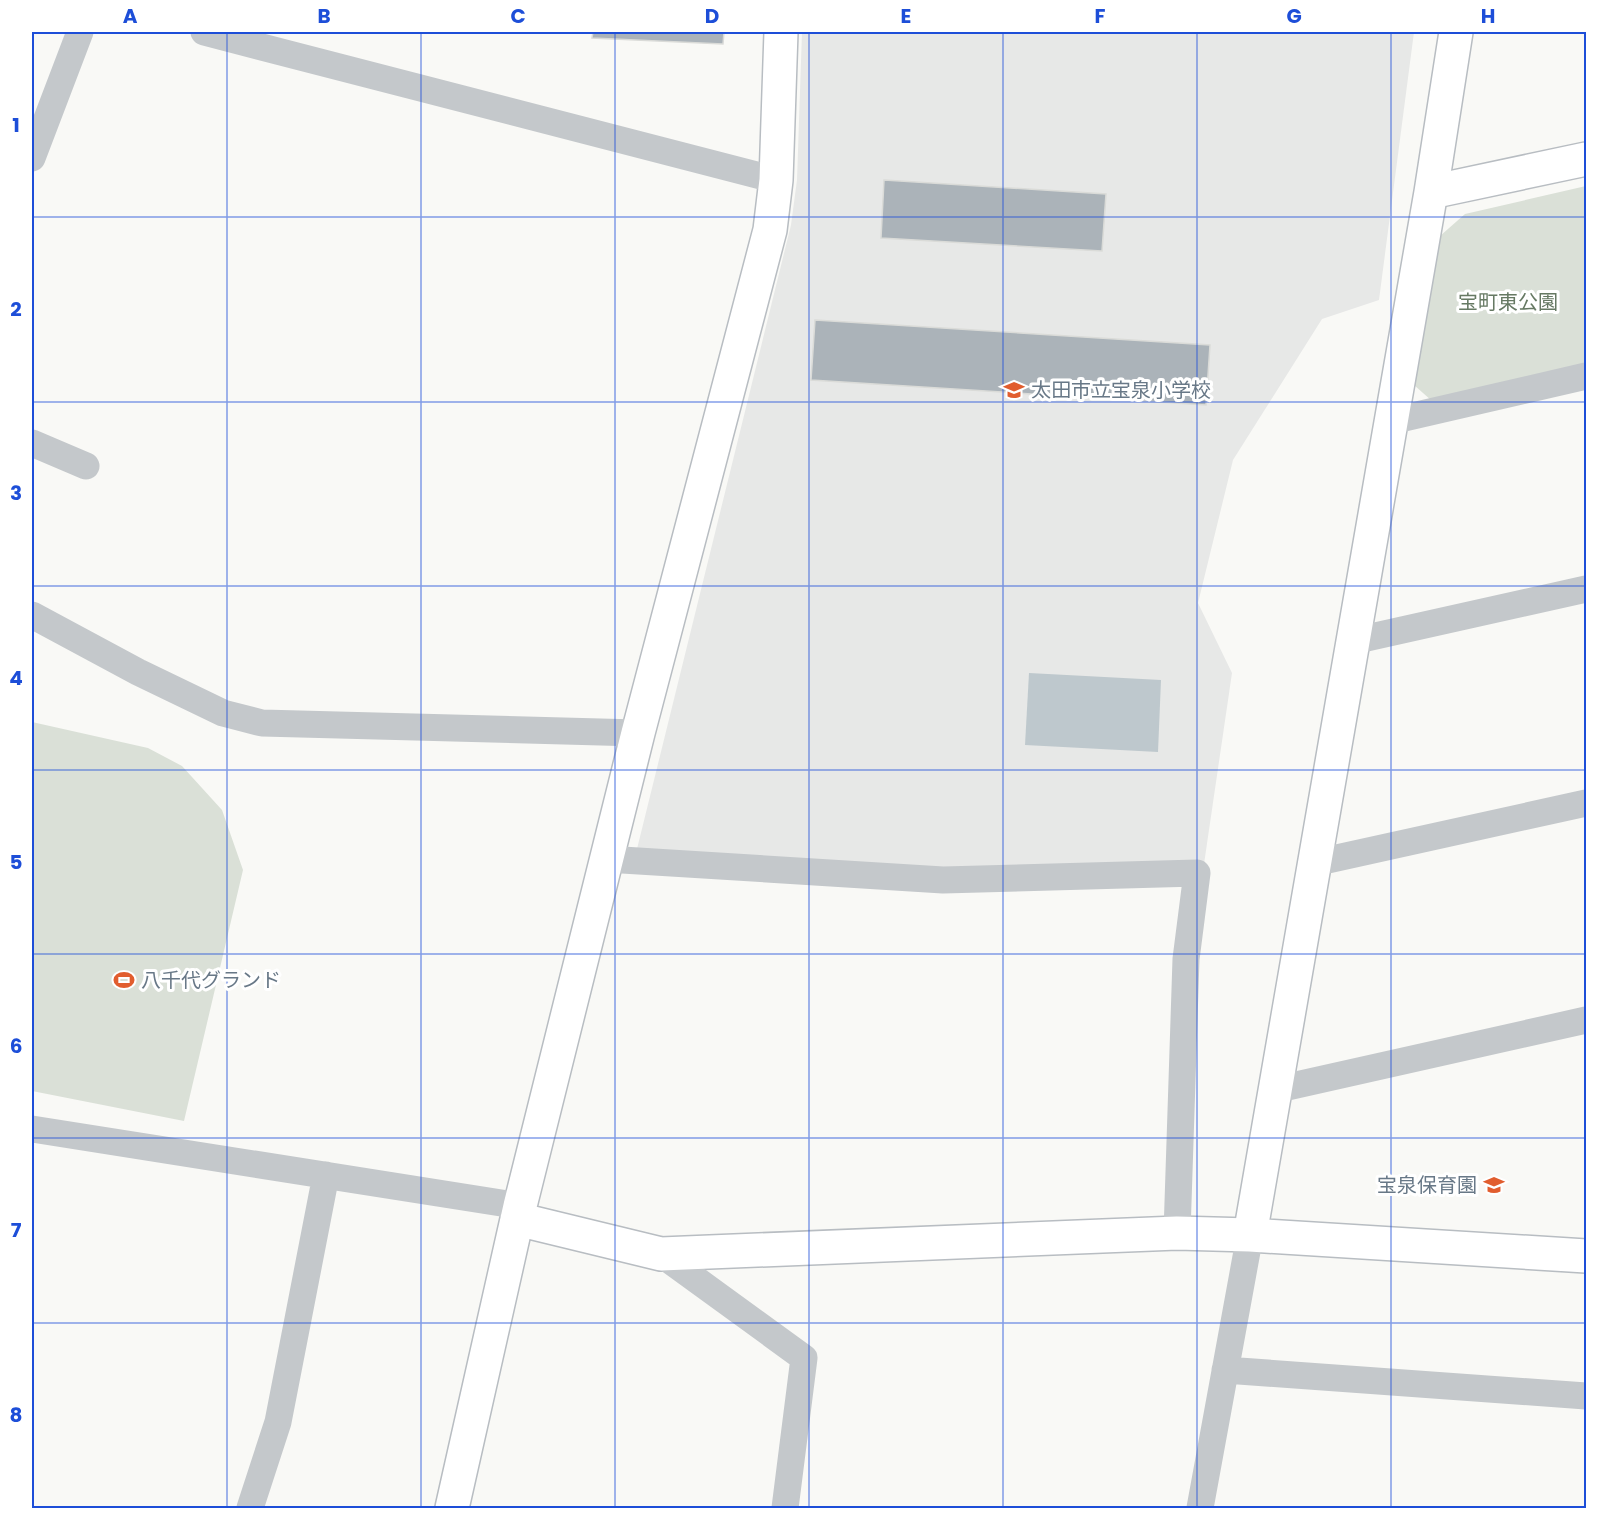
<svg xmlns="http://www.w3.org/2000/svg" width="1618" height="1540" font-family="Poppins,'Noto Sans JP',sans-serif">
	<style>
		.built { fill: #e7e8e7 }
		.green { fill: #dae0d7 }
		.water { fill: #bec8cd }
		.building { fill: #abb3b9; stroke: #dadbd8; stroke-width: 1.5 }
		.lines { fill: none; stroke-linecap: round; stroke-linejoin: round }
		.secondary-casing { stroke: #b8bdc2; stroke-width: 36 }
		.street { stroke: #c4c8cb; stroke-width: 27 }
		.secondary { stroke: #fff; stroke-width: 33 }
		.grid { fill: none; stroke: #1d4ed8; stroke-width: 1.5; stroke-opacity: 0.55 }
		.labels { text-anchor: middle; stroke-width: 6; stroke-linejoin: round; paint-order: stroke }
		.park-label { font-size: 20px; fill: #667963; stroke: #fff }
		.poi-label { font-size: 20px; fill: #687887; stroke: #fff; text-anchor: start }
		.neatline { fill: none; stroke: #1d4ed8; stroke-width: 2 }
		.grid-label { font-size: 20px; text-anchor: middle; font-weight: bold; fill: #1d4ed8 }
	</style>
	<rect width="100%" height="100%" fill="#f9f9f6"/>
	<path class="built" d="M802,32H1414L1379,300L1322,319L1233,460L1198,603L1232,673L1204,864L944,872L636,853L791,225L797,180Z"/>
	<path class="green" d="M1586,186V366L1432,401L1414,385L1440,236L1465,214Z
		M32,722L148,748L182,766L222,810L243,870L184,1121L32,1091Z"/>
	<path class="water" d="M1029,673L1161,680L1158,752L1025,745Z"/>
	<path class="building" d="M593,32H724L723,44L592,38Z
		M884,180L1106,194L1102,251L881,238Z
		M815,320L1210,345L1206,405L811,380Z"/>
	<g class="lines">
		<g class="secondary-casing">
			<path id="secondary" d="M1431,192L1586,159
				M517,1219L661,1254L1177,1233L1250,1235L1586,1256
				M1250,1235L1431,192L1456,32
				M452,1508L520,1206L638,733L770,230L776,180L781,32"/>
		</g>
		<path class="street" d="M204,32L776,180
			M32,158L80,32
			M1391,421L1586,376
			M32,443L86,466
			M32,615L138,672L223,713L262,723L638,733
			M1353,641L1586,589
			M606,859L943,880L1197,873L1186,959L1177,1233
			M1314,863L1586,803
			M1274,1090L1586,1020
			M32,1129L520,1206
			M661,1254L804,1358L785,1508
			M1225,1370L1586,1396
			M250,1508L278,1422L326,1175
			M1200,1508L1250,1235"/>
		<use href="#secondary" class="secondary"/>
	</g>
	<path class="grid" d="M227,32V1508M421,32V1508M615,32V1508M809,32V1508M1003,32V1508M1197,32V1508M1391,32V1508M32,217H1586M32,402H1586M32,586H1586M32,770H1586M32,954H1586M32,1138H1586M32,1323H1586"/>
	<defs>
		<g id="school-bare" transform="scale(1.62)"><path d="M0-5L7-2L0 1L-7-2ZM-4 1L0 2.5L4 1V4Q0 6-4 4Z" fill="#e15d2e" stroke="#fff" stroke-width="2.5" paint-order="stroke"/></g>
		<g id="stadium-bare" transform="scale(1.62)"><path d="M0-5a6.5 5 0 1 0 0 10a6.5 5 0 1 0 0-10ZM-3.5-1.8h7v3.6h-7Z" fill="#e15d2e" stroke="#fff" stroke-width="2.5" paint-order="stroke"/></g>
	</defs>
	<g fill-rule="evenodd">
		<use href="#school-bare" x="1014" y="390"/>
		<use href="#stadium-bare" x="124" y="980"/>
		<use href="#school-bare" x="1494" y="1185"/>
	</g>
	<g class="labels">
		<g class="park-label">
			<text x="1508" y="309">宝町東公園</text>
		</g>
		<g class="poi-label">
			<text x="1031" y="397">太田市立宝泉小学校</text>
			<text x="141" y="987">八千代グランド</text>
			<text x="1477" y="1192" text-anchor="end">宝泉保育園</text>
		</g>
	</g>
	<rect width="1618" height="1540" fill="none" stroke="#ffffff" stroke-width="66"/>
	<rect x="33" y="33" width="1552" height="1474" class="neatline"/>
	<g class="grid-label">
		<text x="130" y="23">A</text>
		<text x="324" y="23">B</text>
		<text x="518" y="23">C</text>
		<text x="712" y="23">D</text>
		<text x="906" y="23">E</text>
		<text x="1100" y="23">F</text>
		<text x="1294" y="23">G</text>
		<text x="1488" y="23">H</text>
		<text x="16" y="132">1</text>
		<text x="16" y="316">2</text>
		<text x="16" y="500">3</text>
		<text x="16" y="685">4</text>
		<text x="16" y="869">5</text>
		<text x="16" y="1053">6</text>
		<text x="16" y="1237">7</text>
		<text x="16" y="1422">8</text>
	</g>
</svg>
